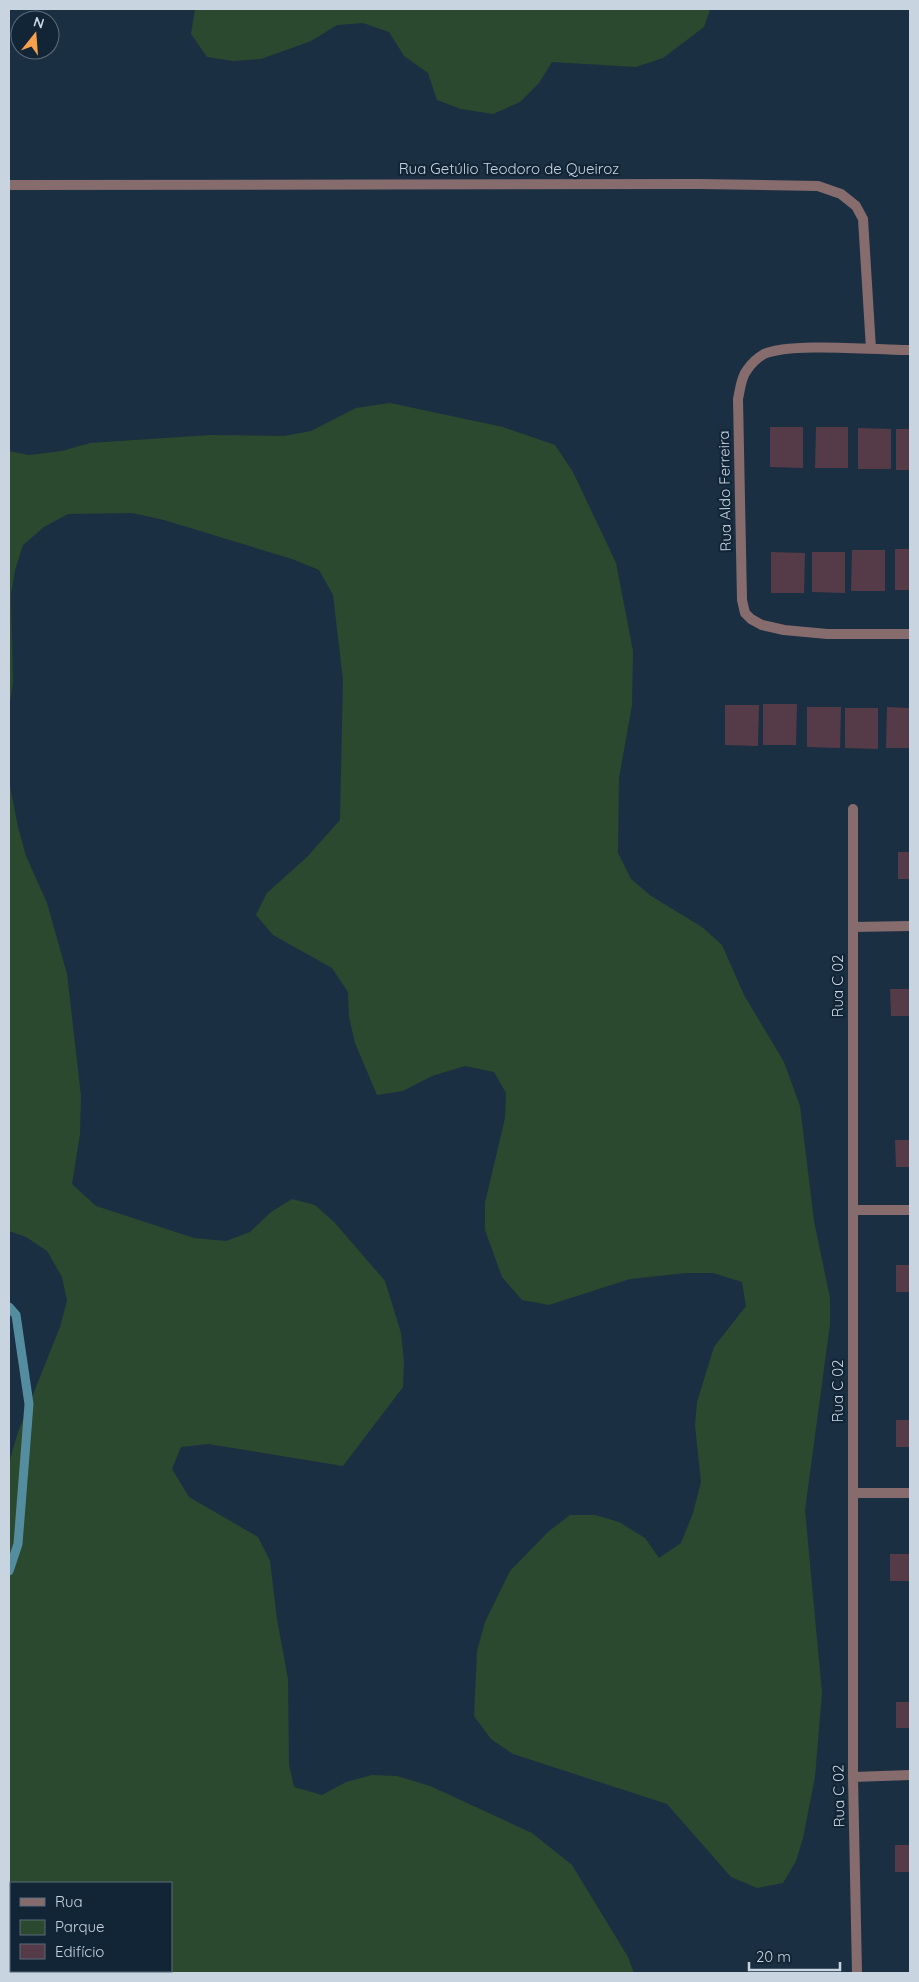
<svg xmlns="http://www.w3.org/2000/svg" width="919" height="1982" font-family="Quicksand,sans-serif">
	<style>
		.green { fill: #2b492e; fill-rule: evenodd }
		.lines { fill: none; stroke-linecap: round; stroke-linejoin: round }
		.stream { stroke: #558da0; stroke-width: 9 }
		.building { fill: #553a47 }
		.street { stroke: #876c6e; stroke-width: 10 }
		.labels { text-anchor: middle; stroke-width: 4.5; stroke-linejoin: round; paint-order: stroke }
		.street-label { font-size: 15px; fill: #c8d4e0; stroke: #122537 }
	</style>
	<rect width="100%" height="100%" fill="#1b2f42"/>
	<path class="green" d="M195,9H710L704,27L663,58L636,67L552,62L539,83L520,102L493,114L461,109L437,100L428,73L404,56L389,32L363,23L337,25L311,41L261,59L233,61L207,57L191,34Z
		M390,403L503,427L555,445L573,472L616,563L633,651L632,705L619,778L618,853L631,879L651,896L702,927L722,945L744,995L784,1062L800,1106L814,1221L830,1298V1324L805,1510L822,1693L815,1777L803,1838L796,1861L783,1883L757,1888L731,1877L667,1804L513,1754L491,1739L474,1716L477,1651L485,1622L510,1571L548,1532L570,1515H595L619,1522L645,1538L659,1558L681,1543L693,1513L701,1482L695,1426L697,1402L714,1347L746,1306L742,1282L713,1273H686L630,1279L549,1305L522,1300L502,1277L485,1230V1203L505,1118L506,1093L494,1072L465,1066L432,1076L403,1091L377,1095L355,1043L349,1017L348,992L332,968L273,935L256,915L267,893L307,857L340,820L343,680L333,595L319,570L292,559L164,520L132,513L68,514L44,527L23,545L15,570L11,595L13,683L9,709V451L29,455L62,451L90,443L210,435L284,436L311,431L356,408Z
		M9,781L18,827L26,856L47,903L67,974L81,1096L80,1134L72,1184L96,1206L194,1238L226,1241L250,1232L271,1212L292,1199L315,1205L335,1223L385,1281L401,1333L404,1361L403,1387L343,1466L208,1444L181,1447L172,1469L189,1497L258,1537L270,1561L277,1619L288,1679L289,1765L294,1787L322,1795L346,1782L372,1775L397,1776L430,1786L532,1833L572,1865L628,1957L634,1973H9V1463L18,1432L60,1327L67,1301L62,1277L47,1251L26,1237L9,1231ZM11,1883H171V1971H11Z"/>
	<g class="lines">
		<path class="stream" d="M9,1307L16,1315L29,1404L18,1544L9,1571
			M9,1955L11,1967"/>
	</g>
	<path class="building" d="M770,427H803V468L770,467Z
		M816,427H848V468H815Z
		M858,428L891,429V469H858Z
		M896,429H910V470H896Z
		M895,549H910V590H895Z
		M852,550H885V591H851Z
		M771,552L805,553L804,593H771Z
		M812,552H845V593L812,592Z
		M763,704H797L796,745H763Z
		M725,705H759L758,746L725,745Z
		M807,707H841L840,748L807,747Z
		M887,707L910,708V748H886Z
		M845,708H878V749L845,748Z
		M898,852H910V879H898Z
		M890,989H910V1016H891Z
		M895,1140H910V1167H896Z
		M896,1265H910V1292H896Z
		M896,1420H910V1447H896Z
		M890,1554H910V1581H890Z
		M896,1702H910V1728H896Z
		M895,1845H910V1872H895Z"/>
	<g class="lines">
		<path class="street" d="M11,185L699,184L818,186L841,194L856,206L863,219L871,349
			M910,350C878,350 790,342 764,354C757,358 751,364 747,370C741,377 740,390 738,399L742,600L745,613L751,619L762,625L784,630L827,634H910
			M853,809V1777L857,1973
			M853,927L910,926
			M853,1210H910
			M853,1493H910
			M853,1777L910,1775"/>
	</g>
	<g class="labels">
		<g class="street-label">
			<text x="509" y="174">Rua Getúlio Teodoro de Queiroz</text>
			<text transform="translate(725 491) rotate(-91)" y="5">Rua Aldo Ferreira</text>
			<text transform="translate(838 986) rotate(-90)" y="5">Rua C 02</text>
			<text transform="translate(838 1391) rotate(-90)" y="5">Rua C 02</text>
			<text transform="translate(839 1796) rotate(-91)" y="5">Rua C 02</text>
		</g>
	</g>
	<rect width="919" height="1982" fill="none" stroke="#c8d4e0" stroke-width="20"/>
	<rect x="10" y="1882" width="162" height="90" fill="#122537" stroke="#5b6b7b"/>
	<rect x="20" y="1898" width="25" height="8" fill="#876c6e" stroke="#5b6b7b"/>
	<text x="55" y="1907" font-size="15" fill="#c8d4e0">Rua</text>
	<rect x="20" y="1920" width="25" height="15" fill="#2b492e" stroke="#5b6b7b"/>
	<text x="55" y="1932" font-size="15" fill="#c8d4e0">Parque</text>
	<rect x="20" y="1944" width="25" height="15" fill="#553a47" stroke="#5b6b7b"/>
	<text x="55" y="1957" font-size="15" fill="#c8d4e0">Edifício</text>
	<g transform="translate(35 35) rotate(17)"><circle r="24" fill="#122537" stroke="#5b6b7b"/>
	<path d="M0-4L9 19L0 12L-9 19Z" fill="#f8a04b"/>
	<text y="-8" font-size="14" font-weight="bold" text-anchor="middle" fill="#c8d4e0">N</text>
	</g>
	<path d="M749 1962v8h91v-8" fill="none" stroke="#c8d4e0" stroke-width="2.5"/>
	<text x="756" y="1962" font-size="15" fill="#c8d4e0" stroke="#122537" stroke-width="4" paint-order="stroke">20 m</text>
</svg>
